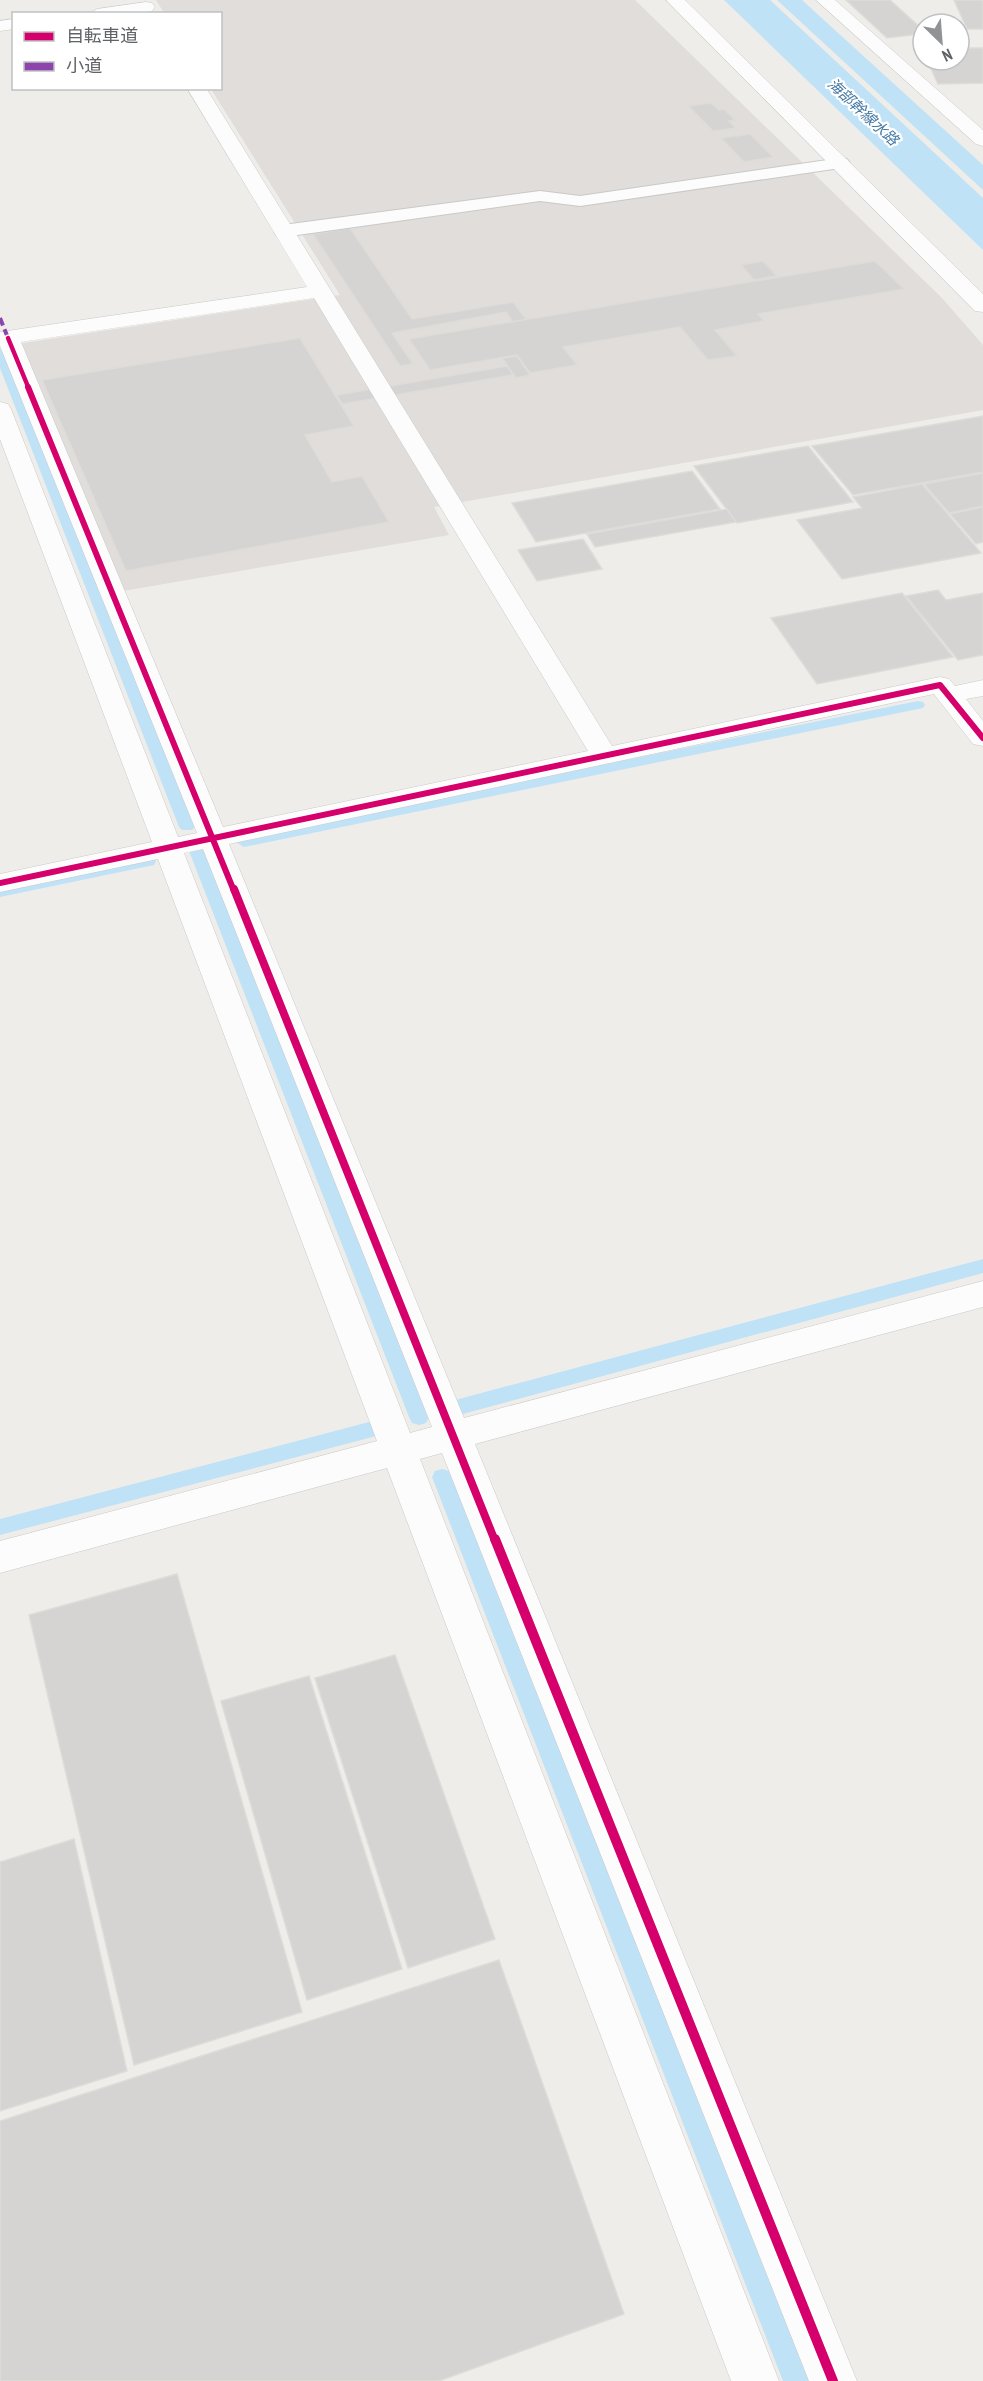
<svg xmlns="http://www.w3.org/2000/svg" width="983" height="2381" font-family="'PT Sans Narrow','Noto Sans JP',sans-serif">
	<style>
		.education { fill: #e0ddda }
		.water { fill: #c0e2f6 }
		.lines { fill: none; stroke-linecap: round; stroke-linejoin: round }
		.stream { fill: #c0e2f6; fill-rule: evenodd }
		.building { fill: #d5d4d3; stroke: #dedcd9; stroke-width: 1.5 }
		.service-casing { stroke: #c9c9c9; stroke-width: 2 }
		.minor-casing { stroke: #c9c9c9; stroke-width: 1 }
		.tertiary-casing { stroke: #c9c9c9; stroke-width: 1 }
		.service { fill: #fcfcfc; fill-rule: evenodd }
		.minor { fill: #fcfcfc; fill-rule: evenodd }
		.tertiary { fill: #fcfcfc; fill-rule: evenodd }
		.quiet { stroke: #8e44ad; stroke-width: 4; stroke-dasharray: 8 4; stroke-linecap: butt }
		.cycleway-far3-casing { stroke: #fff; stroke-width: 7 }
		.cycleway-far2-casing { stroke: #fff; stroke-width: 9 }
		.cycleway-far1-casing { stroke: #fff; stroke-width: 11 }
		.cycleway-casing { stroke: #fff; stroke-width: 14 }
		.cycleway-far3 { stroke: #d6006c; stroke-width: 4.5 }
		.cycleway-far2 { stroke: #d6006c; stroke-width: 6 }
		.cycleway-far1 { stroke: #d6006c; stroke-width: 8 }
		.cycleway { stroke: #d6006c; stroke-width: 10 }
		.labels { text-anchor: middle; stroke-width: 4.5; stroke-linejoin: round; paint-order: stroke }
		.far-water-label { font-size: 15px; font-style: italic; fill: #467aa5; stroke: #fff }
	</style>
	<rect width="100%" height="100%" fill="#eeedea"/>
	<path class="education" d="M156,0H635L942,298L983,345V410L434,507L449,535L117,592L17,344L340,295L211,89L220,88V14L164,13Z"/>
	<path class="water" d="M724,0H770L983,198V250Z
		M777,0H802L983,165V190Z"/>
	<g class="lines">
		<path class="stream" d="M0,349L6,353L195,827L192,830H182L179,827L0,368Z
			M918,701L923,702L925,705L923,708L244,847L236,842L244,837Z
			M197,846L205,851L429,1417L426,1423L419,1425L412,1423L409,1417L189,851Z
			M148,856L154,857L156,861L154,865L0,897V887Z
			M983,1259V1273L459,1415L452,1412L449,1407L452,1402L459,1399Z
			M373,1421L380,1423L383,1429L380,1435L0,1535V1519Z
			M442,1469L449,1471L452,1477L809,2381H783L432,1477L435,1471Z"/>
	</g>
	<path class="building" d="M846,0H890L922,29L915,30L920,34L887,38Z
		M954,0H983V29H967Z
		M959,48H983V83L938,84L927,60H959Z
		M711,103L719,110L724,109L735,120L729,121L736,128L713,131L688,106Z
		M750,134L773,157L744,162L721,138Z
		M350,228L412,319L513,302L526,319L513,322L506,312L392,333L413,364L400,366L313,234Z
		M763,261L777,276L754,280L741,265Z
		M875,261L904,289L758,314L764,321L715,330L737,356L708,360L680,327L563,347L577,365L530,373L517,355L430,370L409,339Z
		M300,338L354,426L305,435L332,482L362,476L389,522L126,571L42,380Z
		M517,356L530,375L516,378L502,358Z
		M507,366L513,375L342,404L337,395Z
		M983,416V472L853,495L812,446Z
		M808,446L853,502L737,523L694,466Z
		M692,471L720,509L536,542L512,503Z
		M983,473V506L949,513L924,484Z
		M922,484L981,553L842,579L797,520L862,508L853,497Z
		M983,507V542L976,544L950,514Z
		M727,509L736,522L595,547L587,534Z
		M583,539L602,569L537,581L518,550Z
		M938,590L946,600L983,593V655L958,660L906,596Z
		M902,593L953,657L817,684L771,618Z
		M177,1574L302,2012L134,2065L29,1615Z
		M395,1655L495,1939L408,1968L315,1678Z
		M309,1676L402,1969L307,2000L221,1701Z
		M74,1839L127,2071L0,2111V1862Z
		M499,1960L624,2314L439,2381H0V2121Z"/>
	<g class="lines">
		<g class="service-casing">
			<path id="service" d="M841,158L847,159L850,163L847,167L580,206L540,201L283,237L276,235L274,231L276,227L283,225L540,191L580,196Z"/>
		</g>
		<g class="minor-casing">
			<path id="minor" d="M816,0H835L983,130V146L976,144Z
				M146,2L152,3L155,7L152,11L137,14H89L97,9Z
				M14,19V29L0,31V21Z
				M187,88H206L612,746L940,677L949,679L955,686L983,680V696L966,699L983,721V746L973,744L934,694L229,844L464,1418L983,1281V1307L475,1444L857,2381H809L442,1453L420,1459L779,2381H731L387,1468L0,1573V1541L377,1441L158,859L0,892V874L152,842L0,439V402L8,404L11,409L178,837L197,833L0,346V332L307,287ZM314,298L588,751L223,827L21,342ZM203,849L432,1427L410,1433L184,853Z"/>
		</g>
		<g class="tertiary-casing">
			<path id="tertiary" d="M666,0H685L983,294V312L975,311Z"/>
		</g>
		<use href="#service" class="service"/>
		<use href="#minor" class="minor"/>
		<use href="#tertiary" class="tertiary"/>
		<path class="quiet" d="M0,318L8,338"/>
		<g class="cycleway-far3-casing">
			<path id="cycleway-far3" d="M8,338L29,389"/>
		</g>
		<g class="cycleway-far2-casing">
			<path id="cycleway-far2" d="M28,387L234,891
				M0,883L940,685L983,738"/>
		</g>
		<g class="cycleway-far1-casing">
			<path id="cycleway-far1" d="M234,889L495,1541"/>
		</g>
		<g class="cycleway-casing">
			<path id="cycleway" d="M495,1539L833,2381"/>
		</g>
		<use href="#cycleway-far3" class="cycleway-far3"/>
		<use href="#cycleway-far2" class="cycleway-far2"/>
		<use href="#cycleway-far1" class="cycleway-far1"/>
		<use href="#cycleway" class="cycleway"/>
	</g>
	<g class="labels">
		<g class="far-water-label">
			<text transform="translate(863 112) rotate(43)" y="5">海部幹線水路</text>
		</g>
	</g>
	<rect x="12" y="12" width="210" height="78" fill="#ffffff" stroke="#bfc1c2" stroke-width="1.5"/>
	<rect x="24" y="32" width="30" height="9" fill="#d6006c" stroke="#bfc1c2" stroke-width="1.5"/>
	<text x="66" y="42" font-size="18" fill="#5f6367">自転車道</text>
	<rect x="24" y="62" width="30" height="9" fill="#8e44ad" stroke="#bfc1c2" stroke-width="1.5"/>
	<text x="66" y="72" font-size="18" fill="#5f6367">小道</text>
	<g transform="translate(941 42) rotate(155)"><circle r="28" fill="#ffffff" stroke="#bfc1c2" stroke-width="1.5"/>
	<path d="M0-4.5L10 22L0 15L-10 22Z" fill="#919395"/>
	<text y="-9" font-size="16" font-weight="bold" text-anchor="middle" fill="#5f6367">N</text>
	</g>
</svg>
